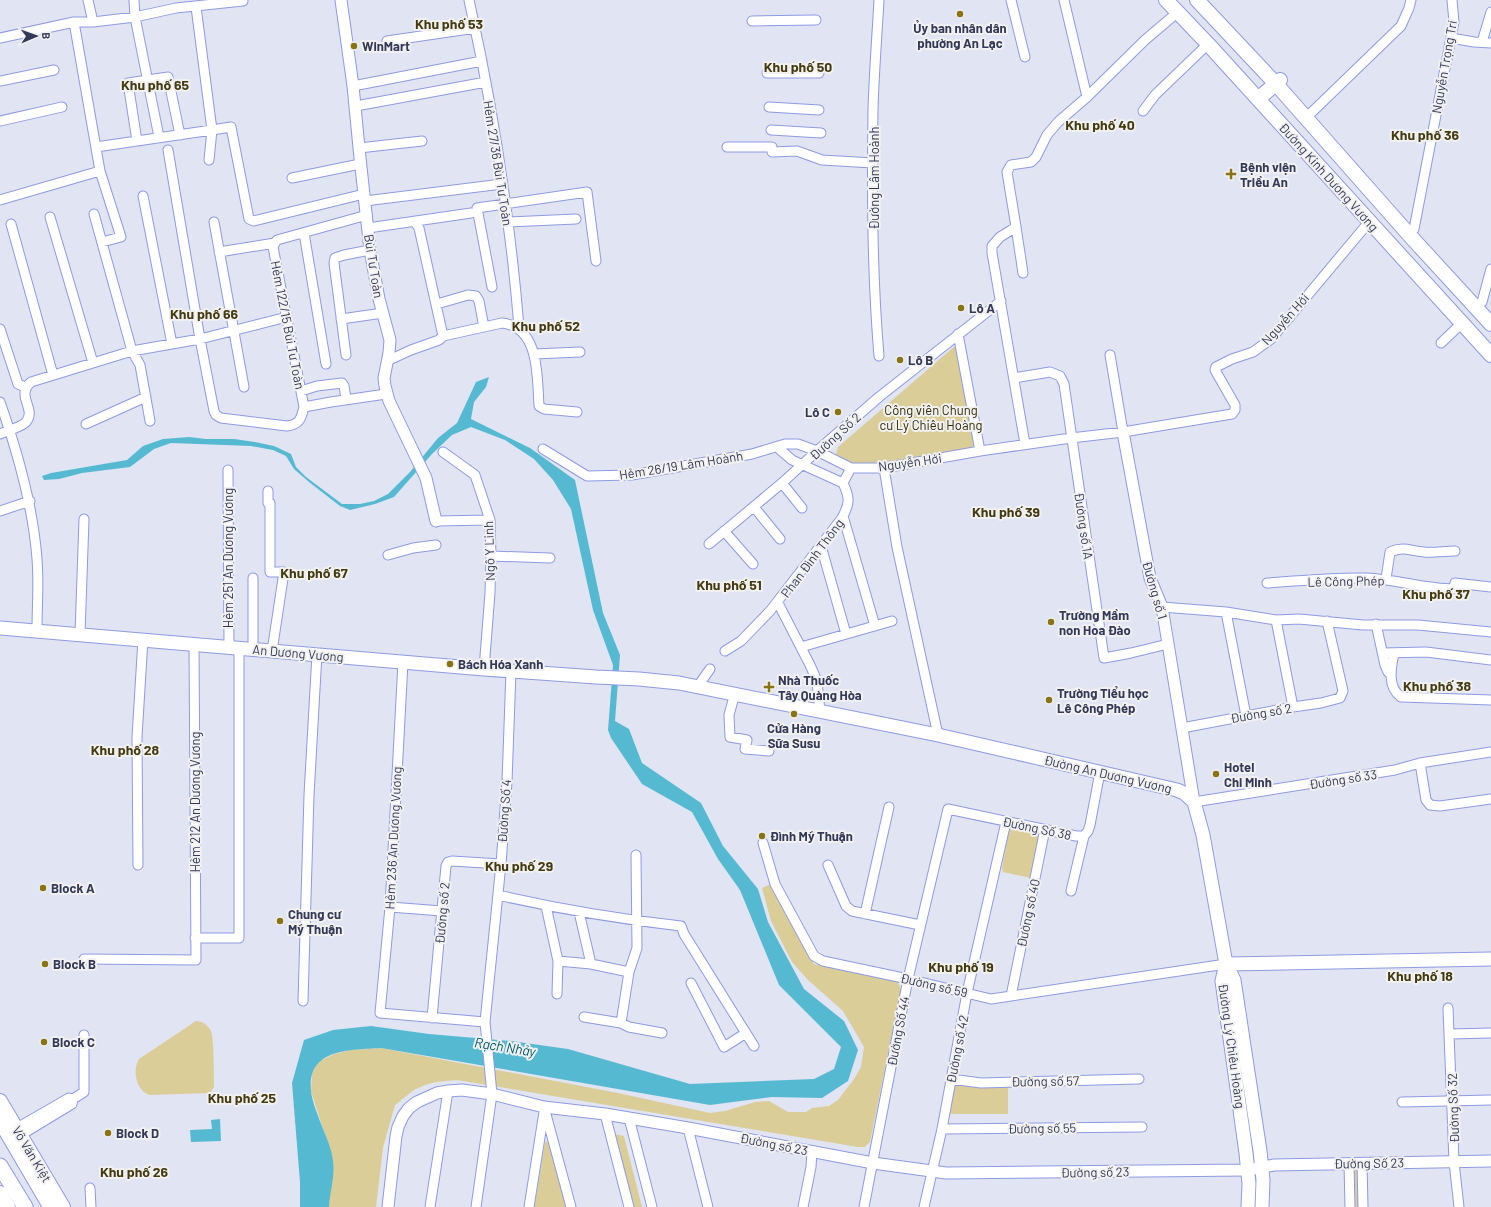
<svg xmlns="http://www.w3.org/2000/svg" width="1491" height="1207" font-family="Barlow,sans-serif">
	<style>
		.green { fill: #dbcd98 }
		.water { fill: #55bad1 }
		.lines { fill: none; stroke-linecap: round; stroke-linejoin: round }
		.minor-casing { stroke: #8e9be2; stroke-width: 11 }
		.tertiary-casing { stroke: #8e9be2; stroke-width: 13 }
		.secondary-casing { stroke: #8e9be2; stroke-width: 15 }
		.primary-casing { stroke: #8e9be2; stroke-width: 16 }
		.trunk-casing { stroke: #8e9be2; stroke-width: 17 }
		.minor { stroke: #fff; stroke-width: 9 }
		.tertiary { stroke: #fff; stroke-width: 11 }
		.secondary { stroke: #fff; stroke-width: 13 }
		.primary { stroke: #fff; stroke-width: 14 }
		.trunk { stroke: #fff; stroke-width: 15 }
		.poi-dot { fill: #887315; stroke: #f1f1f1; stroke-width: 1.5 }
		.labels { text-anchor: middle; stroke-width: 4; stroke-linejoin: round; paint-order: stroke }
		.poi-label { font-size: 13px; font-weight: bold; fill: #343957; stroke: #f1f1f1; text-anchor: start }
		.street-label { font-size: 13px; fill: #343957; stroke: #f1f1f1 }
		.park-label { font-size: 13px; fill: #332b08; stroke: #f1f1f1 }
		.neighbourhood-label { font-size: 14px; font-weight: bold; fill: #443a10; stroke: #f1f1f1 }
		.water-label { font-size: 14px; font-style: italic; fill: #005c6d; stroke: #f1f1f1 }
	</style>
	<rect width="100%" height="100%" fill="#e0e4f3"/>
	<path class="green" d="M956,345L959,347L975,449L971,452L853,465L838,458L836,454L838,447Z
		M1013,827L1037,833L1040,836L1031,878L1003,872L1002,867L1009,830Z
		M771,884L814,964L897,981L901,989L870,1142L865,1147H858L457,1080L436,1082L425,1085L414,1090L395,1105L383,1148L376,1207H329L333,1161L311,1091L312,1074L318,1062L334,1054L350,1050L381,1048L618,1093L710,1113L725,1111L755,1102L769,1101L788,1112H806L812,1108L829,1106L838,1100L854,1079L861,1067L864,1047L843,1011L808,980L792,962L771,921L762,888Z
		M196,1021C202,1021 208,1025 211,1031C214,1038 214,1076 214,1087L210,1093L150,1095C136,1091 132,1070 139,1059Z
		M955,1078L1008,1079V1114H950Z
		M614,1134L624,1136L642,1207H633Z
		M551,1141L567,1207H534L545,1142Z
		M1352,1168H1360L1361,1207H1353Z"/>
	<path class="water" d="M489,377L486,387L474,402L471,419L530,448L575,480L603,613L620,655L615,721L629,729L642,763L701,803L723,846L758,889L768,922L804,989L844,1021L858,1050L848,1081L822,1098L772,1097L710,1105L381,1048C350,1050 307,1048 311,1091C312,1102 319,1118 323,1129C327,1139 332,1150 333,1161C335,1176 330,1192 329,1207H300V1182L292,1083L304,1040L333,1030L371,1026L429,1034L511,1041L568,1049L690,1084L814,1079L834,1069L841,1047L779,985L740,890L718,859L692,812L642,784L611,738L608,730L613,665L593,610L571,509L553,480L534,459L505,440L471,427L452,435L432,454L394,497L375,504L350,510L340,506L309,482L294,469L286,456L273,450L251,446L171,443L154,449L130,467L82,473L59,479L44,480L42,476L51,473L127,460L143,446L163,439L189,437L206,439H234L255,442L274,446L291,454L296,467L306,477L342,504H360L374,501L388,494L410,472L438,438L457,423L476,382Z
		M220,1119L221,1141L191,1142L190,1130L212,1129L211,1120Z"/>
	<g class="lines">
		<g class="minor-casing">
			<path id="minor" d="M88,0L93,22
				M134,0L135,17L159,137
				M469,0C493,107 510,218 519,327
				M1011,0L1025,57
				M1064,0L1087,97
				M752,21L816,20
				M74,22L100,171L121,237L102,242
				M0,38L74,22H93L135,17L176,8L243,1
				M1451,38L1474,42L1491,43
				M387,41L476,28
				M1482,42L1491,12
				M767,73H819
				M0,81L54,70
				M353,86L482,61
				M356,106L486,82
				M769,107L819,110
				M1143,111L1155,95L1208,44
				M1311,113L1401,26L1409,8L1411,0
				M0,121L62,107
				M771,130L821,133
				M137,141L128,83L168,77L180,135
				M96,147L212,130L196,7
				M727,147H772
				M359,148L422,141
				M168,150L200,339L214,411L216,415L221,418L287,426C300,424 301,419 304,407L273,247L275,243
				M772,152L797,151L822,160L873,163
				M209,160L212,130L231,127L249,219L254,221L364,194
				M292,178L360,164
				M143,196L172,344
				M0,200L100,171
				M365,201L502,184
				M94,214L132,351L140,365L150,421
				M50,217L93,363
				M214,222L244,387
				M415,222L419,228L443,336
				M507,222L576,219
				M11,224L53,375
				M1016,227L1023,273
				M368,228L471,213
				M1414,229L1454,22L1452,0
				M304,233L326,364
				M219,252L275,243L277,240L367,215
				M492,287L477,208L587,192L596,261
				M1482,302L1491,269
				M437,304L468,295L476,296L479,301L484,327
				M341,319L383,313
				M0,329L18,384L25,387
				M958,334L980,451
				M1441,343L1462,323
				M534,354L580,352
				M346,355L334,263L335,258L344,255L370,250
				M1110,355L1123,432
				M879,356C872,274 872,192 873,110C874,73 877,36 879,0
				M387,361L411,350L439,340L443,336L502,323C540,327 537,377 539,406L544,409L577,412
				M1014,378L1050,372L1060,376L1064,384L1104,658L1131,653L1168,644
				M301,391L317,386L342,383L344,386L346,399
				M0,402C18,453 33,505 37,559C39,583 37,607 37,630
				M304,407L331,402L386,394
				M86,424L146,397
				M0,434C6,431 22,427 26,422C37,409 15,396 31,382L132,351L200,339L287,317
				M1025,444L992,253V246L1000,237L1016,227L1007,172L1011,165L1031,162L1036,157L1047,135L1058,122L1087,97L1145,40L1178,12
				M777,447L792,460L843,483
				M543,449L587,476L632,475L752,454L785,444H798L817,451L851,468H884L980,451L1071,438L1123,432L1232,414L1235,410V405L1215,370L1216,367L1232,359L1253,352L1271,339L1369,222
				M443,452L475,475L490,520L491,556L490,593L484,669
				M884,468L897,547L938,735
				M228,470L229,647
				M782,483L802,508
				M268,491V503H270V572H284L272,651
				M754,507L780,539
				M0,511L30,501
				M843,516L875,626
				M436,521L490,520
				M724,531L753,564
				M709,544L782,483L817,451L879,397L1001,301
				M821,546L846,634
				M388,555L413,548L436,545
				M491,556L550,558
				M253,578V650
				M1386,579L1390,552C1404,546 1410,551 1424,552C1434,553 1445,551 1455,551
				M1267,583C1299,581 1334,577 1366,578C1396,579 1424,589 1454,589L1455,583L1491,587
				M778,603L810,665L817,681L820,712
				M1162,607L1226,612L1276,620L1299,619L1363,625H1418L1491,632
				M1226,612L1246,716
				M1276,620L1293,707
				M1376,624L1385,665L1388,672L1391,673
				M80,634L84,519
				M801,647L892,621
				M725,651L741,641L770,611L842,518C850,503 850,498 843,483L851,468
				M1383,653L1426,652L1491,660
				M1394,653C1391,668 1387,687 1401,697L1491,700
				M403,662L390,907L380,1013L485,1022
				M698,686L710,669
				M735,693L729,715L730,737L747,740L745,749L769,751
				M1182,728L1293,707L1321,703L1340,698L1343,691L1327,621
				M1420,763L1426,800L1430,805L1440,806L1491,799
				M1194,802L1395,770L1420,763L1491,752
				M763,843L775,884L814,956L823,961L908,979L991,999L1226,964
				M138,865L137,737L143,639
				M828,865L846,906L852,911L920,925
				M1071,891L1084,836L1088,831L1090,825L1100,772
				M498,895C559,909 619,919 681,926L684,934L754,1046
				M546,906L558,961L557,994
				M390,907L442,911
				M579,912L591,964
				M865,914L889,807
				M195,938H239V648
				M84,959L196,960L194,644
				M558,961L591,964L629,972
				M691,983L724,1047L746,1033
				M1011,996L1045,829
				M303,1001L309,795L317,654
				M1448,1008L1454,1162L1459,1207
				M584,1017L621,1023L629,1027L662,1033
				M432,1018L446,866L448,862L452,861L501,864
				M621,1023L629,972L637,948L636,855
				M1450,1034L1491,1033
				M951,1079L981,1083L1139,1079
				M73,1099L84,1092V1035
				M1402,1102L1491,1100
				M544,1107L571,1207
				M605,1114L629,1207
				M629,1118L652,1207
				M17,1128L69,1098L73,1099L72,1104L21,1135
				M688,1128L708,1207
				M942,1129L1142,1127
				M1362,1163L1363,1207
				M1349,1164L1350,1207
				M90,1188L91,1207
				M430,1207L448,1091
				M476,1207L492,1094L485,1022L501,864L507,782L511,671
				M529,1207L544,1112
				M803,1207L811,1167L812,1151
				M864,1207L908,979L948,809L1076,836H1084
				M924,1207L942,1129L967,993L1006,822"/>
		</g>
		<g class="tertiary-casing">
			<path id="tertiary" d="M341,0L353,86L360,158L370,250L379,299L390,340L389,353L384,378L385,386L389,401L426,478L436,521
				M1123,432L1150,578L1162,607L1194,802
				M388,1207L396,1136L398,1127L403,1116L409,1108L417,1102L437,1093L448,1091L462,1090L492,1094L544,1107L605,1114L688,1128L873,1163L946,1173L1248,1170L1274,1165L1491,1161"/>
		</g>
		<g class="secondary-casing">
			<path id="secondary" d="M0,628L484,669L596,677L639,679L679,683L938,735L1177,790L1184,793L1194,802L1203,835L1226,964L1234,980L1260,1151L1263,1180L1262,1207
				M1226,964L1491,959
				M1226,964L1222,981L1246,1153L1249,1184L1248,1207"/>
		</g>
		<g class="primary-casing">
			<path id="primary" d="M1166,0L1208,44L1491,355
				M1197,0L1276,84L1412,238L1491,324
				M1258,99L1280,80
				M0,1101L63,1207
				M0,1193L8,1207"/>
		</g>
		<g class="trunk-casing">
			<path id="trunk" d="M0,1120L51,1207
				M0,1166L25,1207"/>
		</g>
		<use href="#minor" class="minor"/>
		<use href="#tertiary" class="tertiary"/>
		<use href="#secondary" class="secondary"/>
		<use href="#primary" class="primary"/>
		<use href="#trunk" class="trunk"/>
	</g>
	<g class="poi-dot">
		<circle cx="960" cy="14" r="4"/>
		<circle cx="354" cy="46" r="4"/>
		<path d="M1229 168h4v4h4v4h-4v4h-4v-4h-4v-4h4z"/>
		<circle cx="961" cy="308" r="4"/>
		<circle cx="900" cy="360" r="4"/>
		<circle cx="838" cy="412" r="4"/>
		<circle cx="1051" cy="622" r="4"/>
		<circle cx="450" cy="664" r="4"/>
		<path d="M767 681h4v4h4v4h-4v4h-4v-4h-4v-4h4z"/>
		<circle cx="1049" cy="700" r="4"/>
		<circle cx="794" cy="714" r="4"/>
		<circle cx="1216" cy="774" r="4"/>
		<circle cx="762" cy="836" r="4"/>
		<circle cx="43" cy="888" r="4"/>
		<circle cx="280" cy="921" r="4"/>
		<circle cx="45" cy="964" r="4"/>
		<circle cx="44" cy="1042" r="4"/>
		<circle cx="108" cy="1133" r="4"/>
	</g>
	<g class="labels">
		<g class="poi-label">
			<text x="960" y="33" text-anchor="middle">Ủy ban nhân dân<tspan x="960" dy="15">phường An Lạc</tspan></text>
			<text x="362" y="51">WinMart</text>
			<text x="1240" y="172">Bệnh viện<tspan x="1240" dy="15">Triều An</tspan></text>
			<text x="969" y="313">Lô A</text>
			<text x="908" y="365">Lô B</text>
			<text x="830" y="417" text-anchor="end">Lô C</text>
			<text x="1059" y="620">Trường Mầm<tspan x="1059" dy="15">non Hoa Đào</tspan></text>
			<text x="458" y="669">Bách Hóa Xanh</text>
			<text x="778" y="685">Nhà Thuốc<tspan x="778" dy="15">Tây Quàng Hòa</tspan></text>
			<text x="1057" y="698">Trường Tiểu học<tspan x="1057" dy="15">Lê Công Phép</tspan></text>
			<text x="794" y="733" text-anchor="middle">Cửa Hàng<tspan x="794" dy="15">Sữa Susu</tspan></text>
			<text x="1224" y="772">Hotel<tspan x="1224" dy="15">Chi Minh</tspan></text>
			<text x="770" y="841">Đình Mỹ Thuận</text>
			<text x="51" y="893">Block A</text>
			<text x="288" y="919">Chung cư<tspan x="288" dy="15">Mỹ Thuận</tspan></text>
			<text x="53" y="969">Block B</text>
			<text x="52" y="1047">Block C</text>
			<text x="116" y="1138">Block D</text>
		</g>
		<g class="street-label">
			<text transform="translate(1444 67) rotate(-80)" y="5">Nguyễn Trọng Trí</text>
			<text transform="translate(498 163) rotate(81)" y="5">Hẻm 27/36 Bùi Tư Toàn</text>
			<text transform="translate(1329 177) rotate(48)" y="5">Đường Kinh Dương Vương</text>
			<text transform="translate(874 178) rotate(-90)" y="5">Đường Lâm Hoành</text>
			<text transform="translate(374 266) rotate(81)" y="5">Bùi Tư Toàn</text>
			<text transform="translate(1285 319) rotate(-48)" y="5">Nguyễn Hới</text>
			<text transform="translate(288 325) rotate(79)" y="5">Hẻm 122/15 Bùi Tư Toàn</text>
			<text transform="translate(835 436) rotate(-42)" y="5">Đường Số 2</text>
			<text transform="translate(910 462) rotate(-8)" y="5">Nguyễn Hới</text>
			<text transform="translate(681 465) rotate(-9)" y="5">Hẻm 26/19 Lâm Hoành</text>
			<text transform="translate(1084 526) rotate(82)" y="5">Đường số 1A</text>
			<text transform="translate(489 551) rotate(-92)" y="5">Ngô Y Linh</text>
			<text transform="translate(228 558) rotate(-90)" y="5">Hẻm 251 An Dương Vương</text>
			<text transform="translate(812 558) rotate(-53)" y="5">Phan Đình Thông</text>
			<text transform="translate(1346 581) rotate(-1)" y="5">Lê Công Phép</text>
			<text transform="translate(1155 590) rotate(74)" y="5">Đường số 1</text>
			<text transform="translate(298 653) rotate(5)" y="5">An Dương Vương</text>
			<text transform="translate(1261 713) rotate(-10)" y="5">Đường số 2</text>
			<text transform="translate(1108 774) rotate(13)" y="5">Đường An Dương Vương</text>
			<text transform="translate(1343 779) rotate(-9)" y="5">Đường số 33</text>
			<text transform="translate(195 802) rotate(-90)" y="5">Hẻm 212 An Dương Vương</text>
			<text transform="translate(504 811) rotate(-86)" y="5">Đường Số 4</text>
			<text transform="translate(1037 828) rotate(12)" y="5">Đường Số 38</text>
			<text transform="translate(393 838) rotate(-87)" y="5">Hẻm 236 An Dương Vương</text>
			<text transform="translate(442 913) rotate(-85)" y="5">Đường số 2</text>
			<text transform="translate(1028 913) rotate(-78)" y="5">Đường số 40</text>
			<text transform="translate(934 985) rotate(13)" y="5">Đường số 59</text>
			<text transform="translate(898 1031) rotate(-79)" y="5">Đường Số 44</text>
			<text transform="translate(1232 1046) rotate(82)" y="5">Đường Lý Chiêu Hoàng</text>
			<text transform="translate(957 1049) rotate(-79)" y="5">Đường số 42</text>
			<text transform="translate(1045 1081) rotate(-1)" y="5">Đường số 57</text>
			<text transform="translate(1453 1108) rotate(-92)" y="5">Đường Số 32</text>
			<text transform="translate(1042 1128) rotate(-1)" y="5">Đường số 55</text>
			<text transform="translate(774 1144) rotate(11)" y="5">Đường số 23</text>
			<text transform="translate(32 1154) rotate(59)" y="5">Võ Văn Kiệt</text>
			<text transform="translate(1369 1163) rotate(-1)" y="5">Đường Số 23</text>
			<text transform="translate(1095 1172) rotate(-1)" y="5">Đường số 23</text>
		</g>
		<g class="park-label">
			<text x="931" y="415">Công viên Chung<tspan x="931" dy="15">cư Lý Chiêu Hoàng</tspan></text>
		</g>
		<g class="neighbourhood-label">
			<text x="449" y="29">Khu phố 53</text>
			<text x="798" y="72">Khu phố 50</text>
			<text x="155" y="90">Khu phố 65</text>
			<text x="1100" y="130">Khu phố 40</text>
			<text x="1425" y="140">Khu phố 36</text>
			<text x="204" y="319">Khu phố 66</text>
			<text x="546" y="331">Khu phố 52</text>
			<text x="1006" y="517">Khu phố 39</text>
			<text x="314" y="578">Khu phố 67</text>
			<text x="729" y="590">Khu phố 51</text>
			<text x="1436" y="599">Khu phố 37</text>
			<text x="1437" y="691">Khu phố 38</text>
			<text x="125" y="755">Khu phố 28</text>
			<text x="519" y="871">Khu phố 29</text>
			<text x="961" y="972">Khu phố 19</text>
			<text x="1420" y="981">Khu phố 18</text>
			<text x="242" y="1103">Khu phố 25</text>
			<text x="134" y="1177">Khu phố 26</text>
		</g>
		<g class="water-label">
			<text transform="translate(505 1047) rotate(9)" y="5">Rạch Nhảy</text>
		</g>
	</g>
	<g transform="translate(36 36) rotate(88)" stroke="#f1f1f1" stroke-width="3" paint-order="stroke">
	<path d="M0-3L7 15L0 10L-7 15Z" fill="#343957"/>
	<text y="-6" font-size="11" font-weight="bold" text-anchor="middle" fill="#343957">B</text>
	</g>
</svg>
